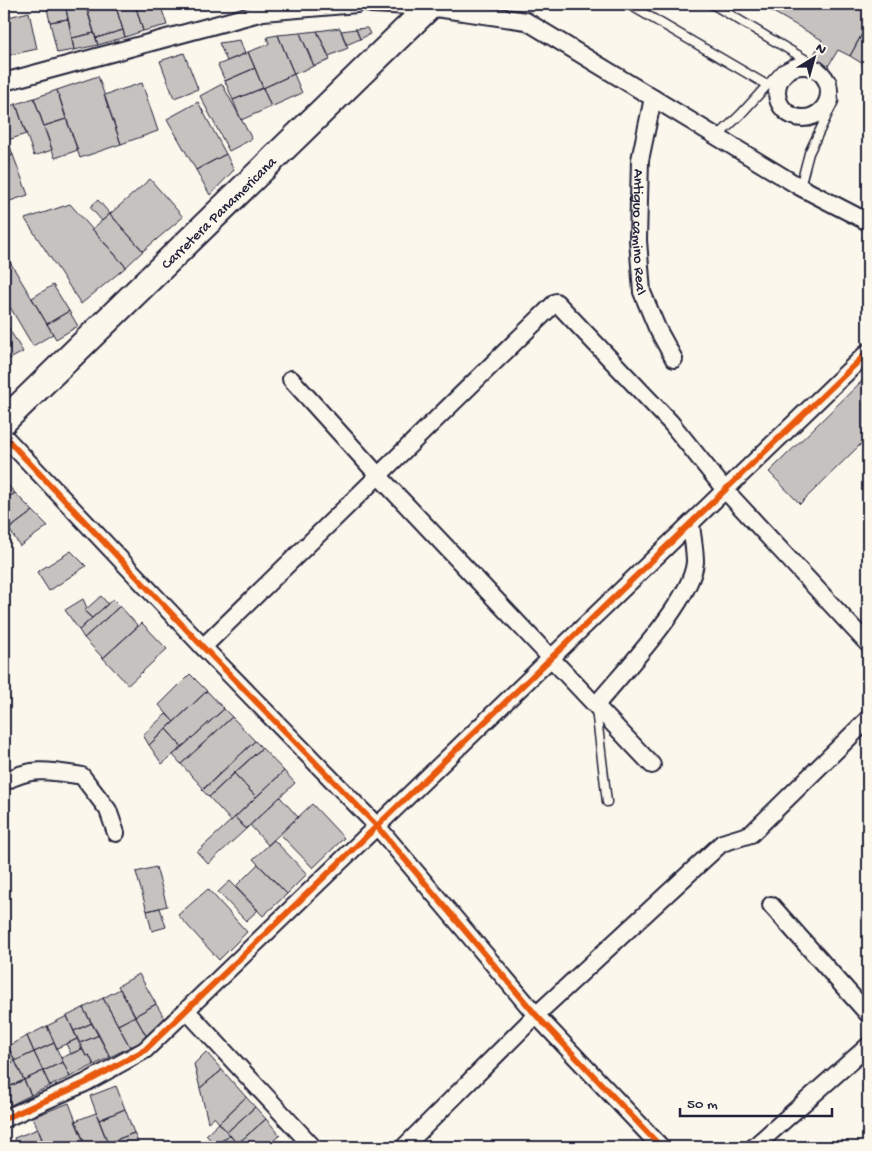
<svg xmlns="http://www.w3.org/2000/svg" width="872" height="1151" font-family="'Gochi Hand',sans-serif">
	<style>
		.building { fill: #c6c2c0; stroke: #22223b }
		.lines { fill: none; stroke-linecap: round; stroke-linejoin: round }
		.lane-casing { stroke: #22223b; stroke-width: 11 }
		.street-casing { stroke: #22223b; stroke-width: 20 }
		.primary-casing { stroke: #22223b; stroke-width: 29 }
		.lane { stroke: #fbf7ec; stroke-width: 8 }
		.street { stroke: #fbf7ec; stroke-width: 16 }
		.primary { stroke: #fbf7ec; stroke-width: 25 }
		.cycleway-casing { stroke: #fbf7ec; stroke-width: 9 }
		.cycleway { stroke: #e8590c; stroke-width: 6 }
		.labels { text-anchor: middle; stroke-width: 4; stroke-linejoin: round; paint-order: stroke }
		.street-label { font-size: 15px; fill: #22223b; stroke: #fbf7ec }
	</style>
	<rect width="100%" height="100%" fill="#fbf7ec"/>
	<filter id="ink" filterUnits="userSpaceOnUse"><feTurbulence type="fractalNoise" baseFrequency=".02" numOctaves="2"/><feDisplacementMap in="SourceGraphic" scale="10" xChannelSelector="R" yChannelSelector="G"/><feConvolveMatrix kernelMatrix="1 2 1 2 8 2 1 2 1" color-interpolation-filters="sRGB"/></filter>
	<g filter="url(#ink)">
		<path class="building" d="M46,4H65L68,19L50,22Z
			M65,4H85L94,33L72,38Z
			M91,4H115L123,30L96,38L86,5Z
			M115,4H135L143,31L125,37Z
			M135,4H160L167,25L143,31Z
			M759,4H868V23L850,56L838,50L827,68L811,60L822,40Z
			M29,12L37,49L5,56L4,18Z
			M68,19L74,50L57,53L50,22Z
			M868,23V67L850,56Z
			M340,28L348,48L329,56L317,31Z
			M367,28L370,34L360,39L356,29Z
			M356,29L360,39L346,45L341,31Z
			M123,30L125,37L98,45L96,38Z
			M317,31L330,60L314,66L300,33Z
			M94,33L98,45L74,50L72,38Z
			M300,33L314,66L294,74L278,35Z
			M278,35L294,74L263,88L248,52L269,44L267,37Z
			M240,40L245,54L227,61L219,43Z
			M248,52L255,68L225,81L218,65Z
			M184,53L198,89L174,98L160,61Z
			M255,68L263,88L233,100L225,81Z
			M294,74L302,93L271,107L263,88Z
			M98,76L121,144L80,158L57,90Z
			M142,83L158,131L121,144L104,95Z
			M222,84L252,139L229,151L200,96Z
			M263,88L271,107L241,120L233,100Z
			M57,90L66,119L44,126L34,98Z
			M34,98L52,150L34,156L16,104Z
			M198,102L226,154L196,170L167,119Z
			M16,104L26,134L8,140L4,128V108Z
			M66,119L78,150L55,158L44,126Z
			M4,129L13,155L4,158Z
			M226,154L234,170L210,195L196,170Z
			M13,155L28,195L4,203V159Z
			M150,179L183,217L143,251L110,214Z
			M98,200L110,214L102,221L90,207Z
			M70,204L126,267L81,304L25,219Z
			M110,214L143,251L126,267L92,229Z
			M4,252L53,334L33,346L4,297Z
			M53,285L69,311L47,324L32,298Z
			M69,311L78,326L56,339L47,324Z
			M8,327L23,352L4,362V329Z
			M868,375V437L800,504L769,472Z
			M4,481L15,493L4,500Z
			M15,493L33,511L9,529L4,521V500Z
			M33,511L48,526L20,546L9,529Z
			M71,551L86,566L49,591L37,572Z
			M101,596L108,604L92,618L84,611Z
			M83,599L87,608L84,611L92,618L79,630L65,610Z
			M113,599L120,606L84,638L79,630Z
			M120,606L138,626L103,658L84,638Z
			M142,623L167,649L128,685L103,658Z
			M190,674L207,691L174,722L159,705Z
			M207,691L224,709L182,747L166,729Z
			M224,709L232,717L181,764L173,755Z
			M166,714L174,722L149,745L143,735Z
			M232,717L255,741L204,789L181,764Z
			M166,729L182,747L162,764L149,745Z
			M255,741L262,748L209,797L202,790Z
			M262,748L284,771L256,797L234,773Z
			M284,771L295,783L246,829L235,817Z
			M234,773L256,797L231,821L209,797Z
			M280,797L298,817L268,845L250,825Z
			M312,804L344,838L313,868L280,834Z
			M235,817L246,829L208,864L197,852Z
			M274,840L307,874L287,894L253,859Z
			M258,864L287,894L263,916L235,887Z
			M156,867L167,906L147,911L136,872Z
			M230,881L258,910L246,921L218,892Z
			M208,889L247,932L219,960L178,915Z
			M160,908L166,927L152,931L147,911Z
			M139,974L156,1004L135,1016L118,986Z
			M120,989L135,1016L118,1025L103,998Z
			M103,998L130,1047L110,1057L83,1008Z
			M156,1004L165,1019L148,1039L135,1016Z
			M83,1008L92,1023L74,1031L67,1016Z
			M67,1016L77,1039L57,1048L47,1026Z
			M135,1016L148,1039L130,1047L118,1025Z
			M92,1023L99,1035L80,1043L74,1031Z
			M47,1026L54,1043L34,1052L27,1036Z
			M99,1035L110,1057L94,1065L89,1055L86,1056L80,1043Z
			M27,1036L34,1052L15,1061L8,1046Z
			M77,1039L82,1049L71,1054L66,1044Z
			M54,1043L63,1062L43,1071L34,1052Z
			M8,1046L15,1061L4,1066V1048Z
			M82,1049L86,1056L89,1055L94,1065L70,1077L61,1058Z
			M34,1052L43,1071L24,1080L15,1061Z
			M206,1052L222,1070L200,1088L194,1064Z
			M15,1061L24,1080L4,1089V1066Z
			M63,1062L70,1077L50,1086L43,1071Z
			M222,1070L246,1097L219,1123L214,1117L208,1122L200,1088Z
			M43,1071L50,1086L31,1095L24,1080Z
			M24,1080L31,1095L11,1105L4,1089Z
			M116,1086L125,1109L99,1120L90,1096Z
			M246,1097L255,1107L227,1132L219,1123Z
			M69,1103L86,1147H45L33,1117Z
			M255,1107L266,1119L237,1144L227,1132Z
			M125,1109L134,1133L108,1143L99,1120Z
			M96,1113L108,1144L101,1147H86L75,1121Z
			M266,1119L280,1135L266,1147H240L237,1144Z
			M219,1123L230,1135L215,1145L206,1135Z
			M38,1129L45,1147H17L14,1138Z
			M134,1133L140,1147H110L108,1143Z
			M230,1135L237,1144L233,1147H217Z"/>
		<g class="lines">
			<g class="lane-casing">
				<path id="lane" d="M628,4L767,85
					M712,4L808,61
					M717,137L741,114L782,69L800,61L819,66L832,81L834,101L809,153L800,187
					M596,709L607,802"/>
			</g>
			<g class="street-casing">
				<g id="street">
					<path d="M371,4L429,7L526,21L800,187L868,222"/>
					<circle cx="803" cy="92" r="26"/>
					<path d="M4,82L263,12L357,4"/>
					<path id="s1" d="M653,98L640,160L638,240L642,292L657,328L674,359"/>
					<path d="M291,379L377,474L652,765"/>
					<path d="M4,436L203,647L377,826L536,1015L661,1147"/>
					<path d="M203,647L556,302L671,423L725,490L868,644"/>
					<path d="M596,705C622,673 692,601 695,562C695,549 692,536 691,524"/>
					<path d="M4,782C32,766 52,771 82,776L108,810L116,833"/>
					<path d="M771,905L868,1014"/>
					<path d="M187,1011L313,1147"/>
					<path d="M4,1119L85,1083L145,1050L868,352"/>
					<path d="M404,1147L536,1015L722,843L751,834L868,719"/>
					<path d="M754,1147L868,1046"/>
				</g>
			</g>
			<g class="primary-casing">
				<g id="primary">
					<path id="s2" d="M4,421L432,4"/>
				</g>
			</g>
			<use href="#lane" class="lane"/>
			<use href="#street" class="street"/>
			<use href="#primary" class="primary"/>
			<g class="cycleway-casing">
				<path id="cycleway" d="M4,436L203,647L377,826L536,1015L661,1147
					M4,1119L85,1083L145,1050L868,352"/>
			</g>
			<use href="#cycleway" class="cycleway"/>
		</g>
	</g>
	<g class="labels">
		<g class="street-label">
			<text dy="5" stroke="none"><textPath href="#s2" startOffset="299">Carretera Panamericana</textPath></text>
			<text dy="5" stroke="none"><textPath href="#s1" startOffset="135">Antiguo camino Real</textPath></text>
		</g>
	</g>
	<rect width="872" height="1151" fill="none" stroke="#fbf7ec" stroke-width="20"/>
	<rect x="10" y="10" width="852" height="1131" fill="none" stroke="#22223b" stroke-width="2" filter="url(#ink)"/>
	<g transform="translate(814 58) rotate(37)" stroke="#fbf7ec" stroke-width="4" paint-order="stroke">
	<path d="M0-4L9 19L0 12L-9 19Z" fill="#22223b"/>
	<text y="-8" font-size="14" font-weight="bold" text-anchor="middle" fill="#22223b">N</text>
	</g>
	<path d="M680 1108v8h152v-8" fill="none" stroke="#22223b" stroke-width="2.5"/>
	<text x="687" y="1108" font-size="15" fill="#22223b" stroke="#fbf7ec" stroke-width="4" paint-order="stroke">50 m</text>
</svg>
